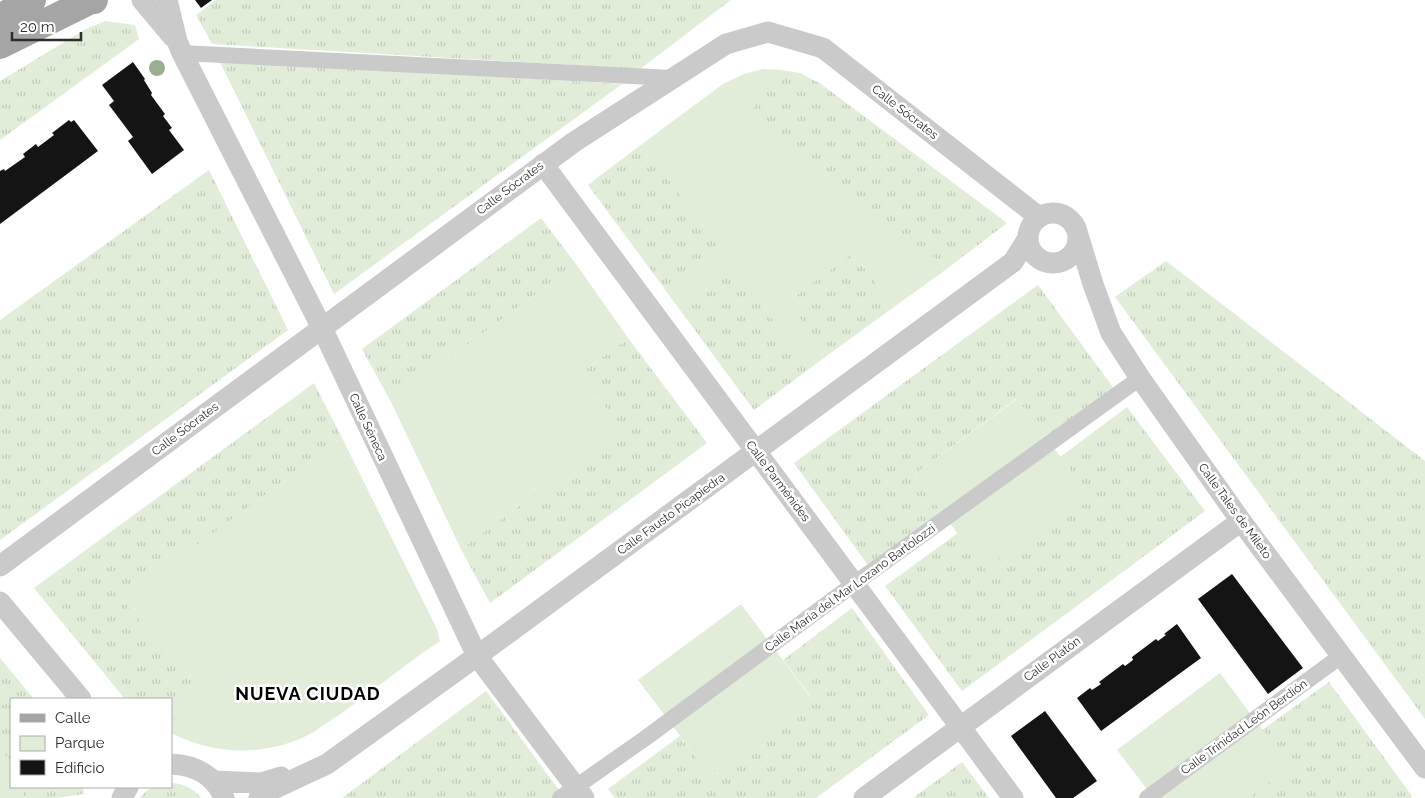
<svg xmlns="http://www.w3.org/2000/svg" width="1425" height="798" font-family="Raleway,sans-serif">
	<style>
		.grass { fill: url(#grass-tufts) }
		.park { fill: #e1ecd9 }
		.building { fill: #141414 }
		.lines { fill: none; stroke-linecap: round; stroke-linejoin: round }
		.pedestrian { stroke: #cacaca; stroke-width: 16 }
		.minor { stroke: #cacaca; stroke-width: 21 }
		.primary { stroke: #a5a5a5; stroke-width: 28 }
		.tree { fill: #9bae91 }
		.labels { text-anchor: middle; stroke-width: 5; stroke-linejoin: round; paint-order: stroke }
		.street-label { font-size: 12px; fill: #2d2d2d; stroke: #fff }
		.district-label { font-size: 18px; font-weight: bold; letter-spacing: 1px; fill: #000; stroke: #fff }
	</style>
	<defs>
		<pattern id="grass-tufts" width="24" height="20" patternUnits="userSpaceOnUse" patternTransform="scale(1.25)"><rect width="24" height="20" fill="#e1ecd9"/><path d="M3 7l-1-3M5 7V3M7 7l1-3M15 17l-1-3M17 17v-4M19 17l1-3" fill="none" stroke="#c1cbbb"/></pattern>
	</defs>
	<rect width="100%" height="100%" fill="#fff"/>
	<path class="grass" d="M216,0H731L640,69L212,44L196,15Z
		M105,21L135,25L139,39L0,140V81L84,30Z
		M219,60L622,84L334,294Z
		M782,70L800,73L821,84L1007,223L948,268L745,118Z
		M642,144L719,247L664,288L588,185Z
		M209,170L288,330L0,540V320Z
		M541,218L576,264L391,402L362,349Z
		M853,253L894,307L828,355L787,302Z
		M1166,261L1425,461V719L1115,297Z
		M732,264L809,369L754,410L677,306Z
		M1038,285L1115,390L1047,439L1016,399L914,475L944,515L870,568L794,463Z
		M628,338L707,443L490,603L461,549L622,430L580,374Z
		M314,383L342,438L123,600L178,666L195,679L171,726V699H125L34,588Z
		M1127,407L1205,511L962,691L885,586L958,533L985,568L1087,492L1060,457Z
		M852,608L929,715L816,798H615L608,789L680,736L709,774L811,697L783,660Z
		M0,658L34,699H11V762L0,749Z
		M1329,682L1412,796L1410,798H1248L1290,767L1262,730Z
		M486,691L562,794L557,798H342Z
		M962,762L989,798H913Z
		M171,783C184,784 193,788 201,798H140C149,785 157,787 171,787Z
		M21,787H83L84,794L56,798H24Z"/>
	<path class="park" d="M763,69L782,70L746,118L948,268L894,307L853,253L787,302L828,355L809,369L732,265L677,306L664,288L719,247L642,144L723,84L744,74Z
		M576,264L628,338L580,374L623,430L461,549L391,402Z
		M1017,399L1087,492L984,569L914,475Z
		M342,438L437,629L440,641C405,664 373,691 339,715C326,723 314,733 300,739C258,756 211,754 171,733V726L195,679L178,666L122,600Z
		M741,604L811,698L709,774L638,680Z
		M1220,673L1290,767L1248,798H1154L1117,750Z
		M0,749L11,762V787H21L24,798H0Z"/>
	<path class="building" d="M195,0H212L201,8Z
		M133,62L145,79L144,80L152,93L151,95L165,114L163,116L172,128L169,130L184,150L152,174L128,141L133,137L109,105L114,101L102,85Z
		M69,120L71,122L74,120L98,151L0,224V171L4,169L5,171L25,157L23,154L36,144L38,147L54,135L52,133Z
		M1232,574L1303,668L1268,694L1198,599Z
		M1177,624L1201,658L1101,731L1077,698L1090,688L1092,690L1101,684L1099,682L1123,664L1125,666L1133,660L1132,657L1156,639L1158,641L1166,635L1164,634Z
		M1045,711L1097,781L1073,798H1056L1011,736Z"/>
	<g class="lines">
		<path class="pedestrian" d="M182,53L672,78
			M560,798L647,737L854,584L1140,378
			M1147,798L1341,656"/>
		<path class="minor" d="M142,0L173,37
			M167,0L177,41L182,53L322,328L477,656L584,798
			M543,164L1013,798
			M1028 238a25 25 0 1 1 50 0a25 25 0 1 1-50 0Z
			M1078,235L1093,284L1111,333L1140,378L1241,521L1425,768
			M0,566L574,142L726,44L768,32L823,48L1039,217
			M0,602L81,699
			M171,764C194,765 215,775 224,798
			M213,781L261,783L281,777
			M122,798L128,787
			M259,798L267,792L327,764L477,656L1013,262L1028,238
			M864,798L1241,521"/>
		<path class="primary" d="M0,18L22,5L32,0
			M0,45L89,1L94,0"/>
	</g>
	<circle class="tree" cx="157" cy="68" r="8"/>
	<g class="labels">
		<g class="street-label">
			<text transform="translate(905 112) rotate(38)" y="4">Calle Sócrates</text>
			<text transform="translate(510 188) rotate(-37)" y="4">Calle Sócrates</text>
			<text transform="translate(368 427) rotate(65)" y="4">Calle Séneca</text>
			<text transform="translate(185 429) rotate(-37)" y="4">Calle Sócrates</text>
			<text transform="translate(778 481) rotate(53)" y="4">Calle Parménides</text>
			<text transform="translate(1235 511) rotate(54)" y="4">Calle Tales de Mileto</text>
			<text transform="translate(671 514) rotate(-36)" y="4">Calle Fausto Picapiedra</text>
			<text transform="translate(850 588) rotate(-36)" y="4">Calle María del Mar Lozano Bartolozzi</text>
			<text transform="translate(1052 659) rotate(-36)" y="4">Calle Platón</text>
			<text transform="translate(1244 727) rotate(-36)" y="4">Calle Trinidad León Berdión</text>
		</g>
		<g class="district-label">
			<text x="308" y="700">NUEVA CIUDAD</text>
		</g>
	</g>
	<rect x="10" y="698" width="162" height="90" fill="#ffffff" stroke="#ababab"/>
	<rect x="20" y="714" width="25" height="8" fill="#a5a5a5" stroke="#ababab"/>
	<text x="55" y="723" font-size="15" fill="#2d2d2d">Calle</text>
	<rect x="20" y="736" width="25" height="15" fill="#e1ecd9" stroke="#ababab"/>
	<text x="55" y="748" font-size="15" fill="#2d2d2d">Parque</text>
	<rect x="20" y="760" width="25" height="15" fill="#141414" stroke="#ababab"/>
	<text x="55" y="773" font-size="15" fill="#2d2d2d">Edificio</text>
	<path d="M12 32v8h69v-8" fill="none" stroke="#2d2d2d" stroke-width="2.5"/>
	<text x="20" y="32" font-size="15" fill="#2d2d2d" stroke="#ffffff" stroke-width="4" paint-order="stroke">20 m</text>
</svg>
